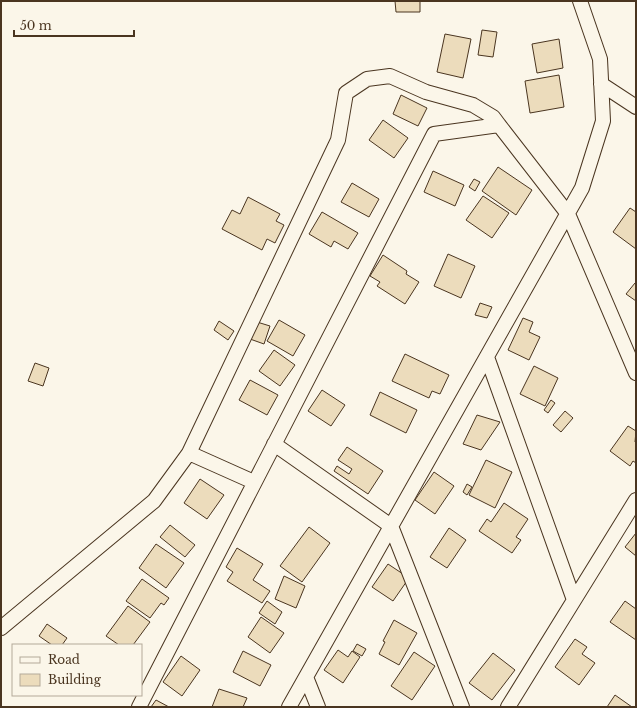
<svg xmlns="http://www.w3.org/2000/svg" width="637" height="708" font-family="'Libre Baskerville',serif">
	<style>
		.building { fill: #ecdcbc; stroke: #4a3520 }
		.lines { fill: none; stroke-linecap: round; stroke-linejoin: round }
		.minor-casing { stroke: #4a3520; stroke-width: 16 }
		.minor { stroke: #fbf6e9; stroke-width: 14 }
	</style>
	<rect width="100%" height="100%" fill="#fbf6e9"/>
	<path class="building" d="M395,1H420V12H396Z
		M482,30L497,32L493,57L478,55Z
		M445,34L471,39L463,78L437,72Z
		M559,39L563,68L537,73L532,44Z
		M559,75L564,107L530,113L525,81Z
		M401,95L427,108L418,126L393,114Z
		M383,120L408,138L394,158L369,140Z
		M498,167L532,190L516,215L482,191Z
		M433,171L464,185L455,206L424,192Z
		M474,179L480,182L475,191L469,187Z
		M352,183L379,199L369,217L341,202Z
		M483,196L509,213L492,238L466,220Z
		M248,197L280,214L276,221L284,225L275,243L267,239L262,250L222,229L232,210L240,214Z
		M630,208L636,212V249L613,232Z
		M322,212L358,233L348,249L334,241L331,247L309,234Z
		M448,254L475,266L461,298L434,286Z
		M383,255L407,271L406,274L419,282L405,304L377,286L380,282L370,276Z
		M635,283L636,284V301L626,294Z
		M480,303L492,307L487,318L475,315Z
		M523,318L533,322L529,332L540,337L529,360L508,350Z
		M279,320L305,335L293,356L267,341Z
		M219,321L234,331L228,340L214,330Z
		M257,322L270,326L264,344L250,339Z
		M274,350L295,365L280,386L259,371Z
		M405,354L449,375L440,394L432,391L429,398L392,381Z
		M35,363L49,368L43,386L28,381Z
		M534,366L558,378L545,406L520,394Z
		M250,380L278,395L267,415L239,400Z
		M322,390L345,405L331,426L308,411Z
		M380,392L417,410L406,433L370,415Z
		M551,400L555,403L548,413L544,410Z
		M565,411L573,418L561,432L553,425Z
		M477,415L500,422L481,450L463,444Z
		M628,426L636,431L635,442L636,443V463L633,461L630,466L610,451Z
		M347,447L383,471L368,494L334,471L337,466L349,474L352,469L338,460Z
		M486,460L512,472L495,508L469,495Z
		M434,472L454,486L435,514L415,500Z
		M200,479L224,495L207,519L184,503Z
		M467,484L472,487L467,495L463,492Z
		M504,503L528,519L516,537L521,540L512,553L479,531L487,519L491,522Z
		M170,525L195,545L185,557L160,537Z
		M309,527L330,543L302,582L280,566Z
		M449,528L466,540L447,568L430,557Z
		M636,533V556L625,547Z
		M156,544L184,563L166,588L139,568Z
		M237,548L263,564L253,580L270,591L262,603L227,581L233,572L226,567Z
		M388,564L409,578L393,601L372,587Z
		M284,576L305,586L296,608L275,599Z
		M142,579L169,598L164,605L161,603L150,618L126,601Z
		M267,601L282,612L275,624L259,613Z
		M625,601L636,609V640L610,622Z
		M128,606L150,622L133,645H119L106,636Z
		M261,617L284,633L270,653L248,637Z
		M394,620L417,633L399,665L379,654L385,642L383,641Z
		M47,624L67,638L62,645H52L39,636Z
		M575,639L587,647L582,654L595,663L579,685L555,667Z
		M357,644L366,649L362,656L353,651Z
		M338,650L348,657L352,651L360,657L343,683L324,670Z
		M243,651L271,665L260,686L233,672Z
		M414,652L435,666L412,700L391,686Z
		M493,653L515,670L492,700L469,683Z
		M181,656L200,670L182,696L163,682Z
		M219,689L247,698L243,707H212Z
		M615,695L632,707H607Z
		M156,700L169,707H151Z"/>
	<g class="lines">
		<g class="minor-casing">
			<path id="minor" d="M601,84L636,107
				M487,357L574,600
				M274,444L391,526L462,707
				M189,453L254,482
				M1,628L154,501L189,453L338,140L346,93L367,79L390,76L426,92L473,105L493,117L499,125
				M306,677L318,707
				M139,707L434,134L499,125L568,214L636,373
				M289,707L582,188L603,121L600,59L580,1
				M508,707L636,500"/>
		</g>
		<use href="#minor" class="minor"/>
	</g>
	<rect width="637" height="708" fill="none" stroke="#4a3520" stroke-width="4"/>
	<rect x="12" y="644" width="130" height="52" fill="#fbf6e9" stroke="#b4a999"/>
	<rect x="20" y="657" width="20" height="6" fill="#fbf6e9" stroke="#b4a999"/>
	<text x="48" y="664" font-size="12" fill="#4a3520">Road</text>
	<rect x="20" y="674" width="20" height="12" fill="#ecdcbc" stroke="#b4a999"/>
	<text x="48" y="684" font-size="12" fill="#4a3520">Building</text>
	<path d="M14 30v6h120v-6" fill="none" stroke="#4a3520" stroke-width="2"/>
	<text x="20" y="30" font-size="12" fill="#4a3520" stroke="#fbf6e9" stroke-width="3" paint-order="stroke">50 m</text>
</svg>
